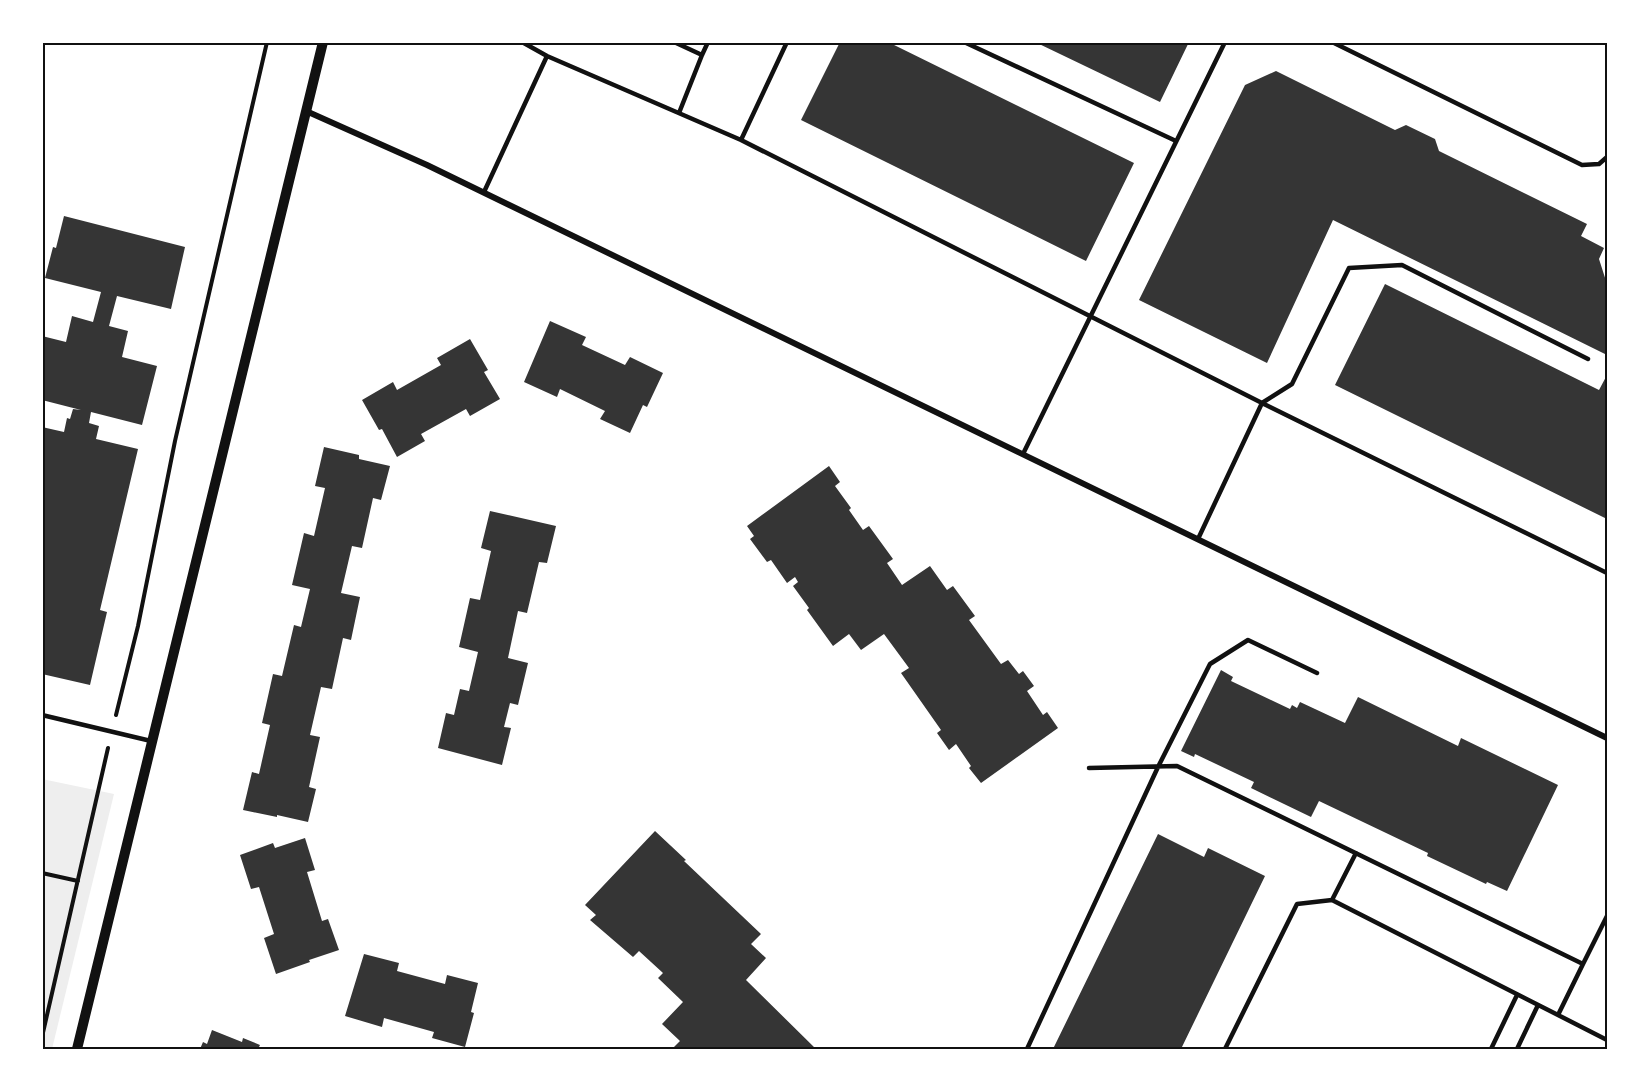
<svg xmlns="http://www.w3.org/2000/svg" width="1649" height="1091" font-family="'DM Sans',sans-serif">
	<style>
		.green { fill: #eee }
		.building { fill: #353535 }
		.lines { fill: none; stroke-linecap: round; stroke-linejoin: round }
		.path { stroke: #111; stroke-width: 4 }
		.service { stroke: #111; stroke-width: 4.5 }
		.minor { stroke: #111; stroke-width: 6 }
		.tertiary { stroke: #111; stroke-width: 10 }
		.neatline { fill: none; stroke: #111; stroke-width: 2 }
	</style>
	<rect width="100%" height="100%" fill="#fff"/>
	<path class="green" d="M42,779L114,794L52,1049H42Z"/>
	<path class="building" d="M840,42H888L1134,163L1086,261L801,120Z
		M1035,42H1189L1160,102Z
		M1276,71L1395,130L1406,125L1435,139L1439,151L1587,224L1581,236L1604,248L1599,259L1607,284V355L1333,220L1267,363L1139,300L1245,85Z
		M64,216L185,247L171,309L117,296L109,326L128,331L122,357L157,366L142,425L91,412L89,423L99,426L96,439L138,449L100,610L107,612L90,685L42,674V427L64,432L67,418L70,419L73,409L81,410L42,400V336L66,342L72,316L93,322L101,292L45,278L53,247L56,248Z
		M1385,284L1599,390L1607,375V519L1335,385Z
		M550,321L586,337L582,345L625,365L630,357L663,373L647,407L643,405L630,433L600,419L605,411L560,389L557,397L524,382Z
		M470,339L488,370L484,372L500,399L470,416L466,409L421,434L425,441L397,457L382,429L379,430L362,400L393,382L397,390L441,365L437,358Z
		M324,447L359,455V459L390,466L381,500L373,498L362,548L352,546L341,593L360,597L351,640L343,638L332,689L321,687L310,735L320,737L309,787L316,789L308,822L277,815V817L243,810L252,772L259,774L270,725L262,723L273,674L282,676L294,625L301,627L310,589L292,585L304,533L314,536L325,488L315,486Z
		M829,466L840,482L835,486L851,508L849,510L863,530L869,526L893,559L887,563L902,585L930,566L947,590L953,586L975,616L969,620L1001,664L1008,660L1019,674L1023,671L1034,686L1027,691L1043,715L1047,712L1058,728L981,783L969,768L971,766L956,744L949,750L937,733L941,730L901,673L909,668L884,634L861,650L849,634L833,646L807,610L809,608L793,586L798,582L795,577L787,583L771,560L767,562L750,539L754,536L747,526Z
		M490,511L556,526L547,563L539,562L527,613L518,611L508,658L528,663L518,705L510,703L504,727L511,728L502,765L438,748L446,713L454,715L460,689L469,691L478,652L459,647L470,598L480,600L491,551L481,548Z
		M1221,670L1233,677L1231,681L1290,709L1292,705L1297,708L1300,702L1345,723L1358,697L1458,746L1461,738L1558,785L1507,891L1487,882L1486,884L1427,856L1428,853L1319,801L1311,817L1251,788L1254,782L1195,754L1194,757L1181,751Z
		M655,831L686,860L684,861L761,934L751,944L766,958L746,980L816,1049H672L680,1041L662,1024L683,1002L658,978L663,973L639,951L633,957L590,920L596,915L585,905Z
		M1158,834L1204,857L1208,848L1265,876L1181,1049H1053Z
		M305,838L315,870L307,872L322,921L328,919L339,950L309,960L310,962L276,974L264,938L274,934L259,887L251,889L240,855L273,843L275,848Z
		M364,954L399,963L397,971L445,984L447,975L478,983L471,1012L474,1013L465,1047L432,1038L434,1032L384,1018L382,1027L345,1016Z
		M212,1030L242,1042L243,1038L260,1045L258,1049H200L203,1042L207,1044Z"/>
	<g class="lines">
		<path class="path" d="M116,715L138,626L175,441L267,42
			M42,873L78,881
			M42,1037L108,748"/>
		<path class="service" d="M522,42L547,56L741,140L1262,403L1607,573
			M674,42L702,55L708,42
			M964,42L1176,141
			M1332,42L1582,165L1599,164L1607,157
			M679,113L702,55
			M741,140L787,42
			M484,192L547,56
			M1023,454L1225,42
			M1198,539L1262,403L1292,384L1349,268L1402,265L1588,359
			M42,715L151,741
			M1089,768L1177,766L1583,964L1558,1015L1607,1040
			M1332,900L1558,1015
			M1583,964L1607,916
			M1027,1049L1158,767L1210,664L1248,640L1317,673
			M1225,1049L1297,904L1332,900L1356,853
			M1491,1049L1517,995
			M1517,1049L1538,1005"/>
		<path class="minor" d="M306,111L427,165L1607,738"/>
		<path class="tertiary" d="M77,1049L323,42"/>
	</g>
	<rect width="1649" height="1091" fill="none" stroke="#ffffff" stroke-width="87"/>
	<rect x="44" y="44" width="1562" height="1004" class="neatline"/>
</svg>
